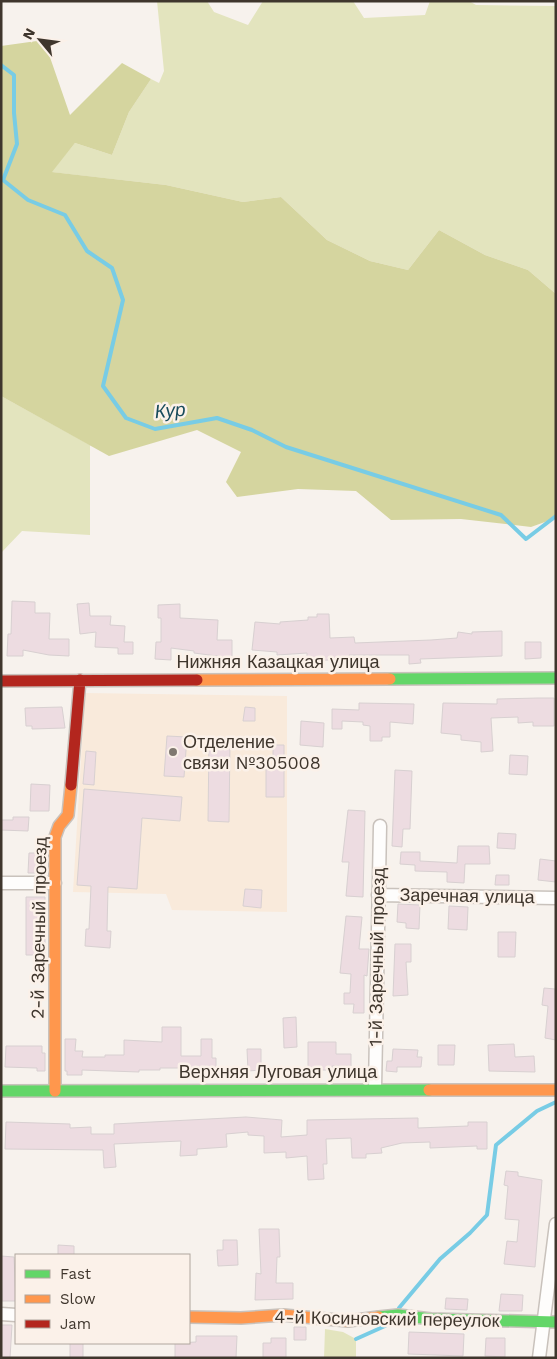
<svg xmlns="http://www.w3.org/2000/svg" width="557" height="1359" font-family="'Work Sans',sans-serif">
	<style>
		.built { fill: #f9eadb }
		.green { fill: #e3e4be }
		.forest { fill: #d5d59f }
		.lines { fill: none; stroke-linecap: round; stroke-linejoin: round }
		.stream { stroke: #78cce5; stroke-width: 4 }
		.building { fill: #eddce1; stroke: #d8d0d1 }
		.street-casing { stroke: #c9c2bc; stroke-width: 15 }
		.fast-casing { stroke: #c9c2bc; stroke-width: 14 }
		.slow-casing { stroke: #c9c2bc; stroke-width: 14 }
		.jam-casing { stroke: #c9c2bc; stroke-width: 14 }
		.street { stroke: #fefdfc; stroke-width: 12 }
		.fast { stroke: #63d668; stroke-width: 11 }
		.slow { stroke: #ff974d; stroke-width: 11 }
		.jam { stroke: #b3261e; stroke-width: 11 }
		.poi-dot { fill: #7f7870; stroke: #fbf1e9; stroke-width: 2 }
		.labels { text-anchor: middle; stroke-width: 5; stroke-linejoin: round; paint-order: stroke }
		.street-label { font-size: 18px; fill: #3f362d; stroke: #fbf1e9 }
		.poi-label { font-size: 18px; fill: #3f362d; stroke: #fbf1e9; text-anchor: start }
		.water-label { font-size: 19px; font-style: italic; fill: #184b5b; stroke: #fbf1e9 }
	</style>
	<rect width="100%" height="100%" fill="#f7f2ed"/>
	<path class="built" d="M85,693L287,696V912L172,910L166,894L73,892Z"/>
	<path class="green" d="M157,1H207L214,12L248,25L263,1H353L364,18L425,15L430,1H469L476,5L556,6V294L528,270L485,255L439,230L408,270L370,261L327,240L281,197L243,202L166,185L51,172L75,143L112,155L129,112L151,79L159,83L164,71Z
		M1,396L90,445V535L22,531L1,553Z
		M325,1329L343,1332L356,1339V1358H324Z"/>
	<path class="forest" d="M44,40L70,115L122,63L151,79L129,112L112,155L75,143L52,172L166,185L243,202L281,197L327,240L370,261L408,270L439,230L485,255L528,270L556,294V518L531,527L461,519L391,520L356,491L298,489L237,497L226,482L241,452L197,430L109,456L1,396V46Z"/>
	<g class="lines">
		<path class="stream" d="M1,65L14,75V113L17,144L3,180L28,200L65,215L87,251L112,268L123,300L103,386L126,418L155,429L217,418L252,430L286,447L501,515L526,539L556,516
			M399,1308L440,1259L470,1233L487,1215L496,1145L537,1111L556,1102
			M356,1339L385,1326"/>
	</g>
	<path class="building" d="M12,601L35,602V613H50L49,639H69V656L49,655L23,650V656H7L8,634H11Z
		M89,603L90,616H111L110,625L125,626L124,642H133V654H118V648L95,647L96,632L80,634L77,604Z
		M180,604V618L218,620L217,640H232V658L194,653V651L171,648V660L155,659L156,642H161V618H158V605Z
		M317,614H329L330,638L354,637L355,643L431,640L457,638L458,632L472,634V632L502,631V656L420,659L421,663L409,664V655H349L350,659L307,661V653L277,655V652L252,650L255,622L280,624V622L308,620V617H317Z
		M525,642H541V658L525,659Z
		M538,698H554V726H533V722L518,723V717L491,718L493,751L481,752V742L461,740V735L441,733L443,703L497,704V699Z
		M359,703L414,704L413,724L390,722V737H382V741H370V726L363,725V722L342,721V729H332V709L359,710Z
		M62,707L65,728L32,729V726H26L25,708Z
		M245,707L255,708V721H243Z
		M301,721L324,723L323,747L300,745Z
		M167,736L187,737L184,777L164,776Z
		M209,741H230L229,822L208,821Z
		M273,745H284V797H266V767H273Z
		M86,751L96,752L94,785L83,784Z
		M510,755L528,756L527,775L509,774Z
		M395,770L412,771L410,829H403L402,847L392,846Z
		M31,784L50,785L49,811H30Z
		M84,789L182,797L180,821L142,818L137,889L108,887L107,931H111L110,948L85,946L86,929H89L91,886L77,885Z
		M348,810L365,811L363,897L346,896L349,862H342Z
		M13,817H29L28,831L1,830V820H13Z
		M498,833L516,834L515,849L497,848Z
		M458,846H489L490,864H465L464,883L447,882V872L415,871V865L400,864L401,852H420V861L457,863Z
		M29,853H39V860H45V873H28Z
		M540,859L556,861V882L538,880Z
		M496,875H509V885H495Z
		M245,889L262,890L261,908L243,906Z
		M26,897H45V973H34V955H26Z
		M398,904L420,905L419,929L406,928V923L397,922Z
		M449,906L468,907L467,930L448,929Z
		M346,916L362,917L359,949H369L367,976L364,975V1013H353L354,1004H344V993H350L351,974L340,973Z
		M498,932H516L515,957H498Z
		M395,944H411V962H406L408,995L393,996Z
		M544,988L555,989L556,1040L545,1038L548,1006L542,1005Z
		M296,1017L297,1047L284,1048L283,1018Z
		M162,1027H181V1056H201V1039H212V1058H216V1068L184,1071V1068H160V1070H139V1072L82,1070V1075H67V1071H65V1039H76L75,1051H83L82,1057H105V1055H124V1040L162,1042Z
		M308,1042H336V1054H351V1066H332V1070H308Z
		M514,1044L515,1057L534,1056L535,1072L489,1071L488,1045Z
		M438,1045H455L454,1065H438Z
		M6,1046H42V1053H45V1071H37V1068L5,1067Z
		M247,1049H261V1070L248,1071Z
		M393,1049L418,1050L417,1057H422L421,1067H397V1072L386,1071L387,1061H392Z
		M246,1117L282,1120L281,1137L307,1135V1120L418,1118V1128L468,1126V1122H487V1149H477V1146L430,1148V1142L402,1143L381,1148L382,1153L366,1154V1158H352L351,1138L326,1139L327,1164H323L324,1179L308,1180L307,1156L286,1158V1152L264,1153V1136L248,1135V1132L226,1134L227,1147L197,1149V1155L180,1156L181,1141L114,1144L116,1167L104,1168L103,1150L5,1149L6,1122L70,1124V1128L91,1127V1134H114V1124Z
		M506,1171L518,1172V1176L542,1180L535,1267L504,1264L507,1241L517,1242L519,1220L505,1219L508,1186L504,1185Z
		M259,1229H279L280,1257H277L276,1283H293V1299L255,1300L256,1273L261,1274Z
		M223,1240H237L238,1265L218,1266L217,1250H223Z
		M58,1245L74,1246V1255H58Z
		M1,1256L14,1257L16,1301H2Z
		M501,1294L523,1295L522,1311H499Z
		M446,1298L468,1299L467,1310L445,1309Z
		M1,1325H12L10,1358H1Z
		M294,1327H306V1340H294Z
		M409,1332L464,1334L463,1356L408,1354Z
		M196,1336H237L236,1358H175V1343L196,1342Z
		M271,1338H286V1358H263V1343H271Z
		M486,1338H505V1357L485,1356Z
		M70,1343H83V1358H70Z"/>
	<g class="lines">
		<g class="street-casing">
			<path id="street" d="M1,883H55
				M378,895L556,898
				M375,1088L380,826
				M1,1314L16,1315
				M539,1358L556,1224"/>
		</g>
		<g class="fast-casing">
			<path id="fast" d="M390,679L556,678
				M1,1091L429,1090
				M379,1317L398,1315L431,1319L556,1322"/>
		</g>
		<g class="slow-casing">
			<path id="slow" d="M197,680L390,679
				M429,1090H556
				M55,1091V837L59,826L68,815L71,785
				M189,1317L241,1318L283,1315L348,1321L379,1317"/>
		</g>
		<g class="jam-casing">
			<path id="jam" d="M1,681L197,680
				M71,785L80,680"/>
		</g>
		<use href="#street" class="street"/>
		<use href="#fast" class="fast"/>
		<use href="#slow" class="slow"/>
		<use href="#jam" class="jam"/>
	</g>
	<circle class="poi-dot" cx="173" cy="752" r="5"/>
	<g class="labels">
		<g class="street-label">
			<text x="278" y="668">Нижняя Казацкая улица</text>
			<text transform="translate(467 896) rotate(1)" y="6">Заречная улица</text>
			<text transform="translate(39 928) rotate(-89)" y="6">2-й Заречный проезд</text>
			<text transform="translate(377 957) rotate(-89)" y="6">1-й Заречный проезд</text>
			<text x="278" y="1078">Верхняя Луговая улица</text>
			<text transform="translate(387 1319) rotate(1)" y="6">4-й Косиновский переулок</text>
		</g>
		<g class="poi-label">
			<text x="183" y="748">Отделение<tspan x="183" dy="21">связи №305008</tspan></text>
		</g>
		<g class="water-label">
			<text transform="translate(170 410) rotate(-5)" y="7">Кур</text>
		</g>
	</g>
	<rect width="557" height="1359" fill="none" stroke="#3f362d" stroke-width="5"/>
	<rect x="15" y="1254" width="175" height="90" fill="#fbf1e9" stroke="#b0a69e"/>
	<rect x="25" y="1270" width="25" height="8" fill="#63d668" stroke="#b0a69e"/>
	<text x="60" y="1279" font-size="15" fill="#3f362d">Fast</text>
	<rect x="25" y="1295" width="25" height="8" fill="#ff974d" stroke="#b0a69e"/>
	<text x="60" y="1304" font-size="15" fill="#3f362d">Slow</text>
	<rect x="25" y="1320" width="25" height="8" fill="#b3261e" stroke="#b0a69e"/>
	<text x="60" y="1329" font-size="15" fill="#3f362d">Jam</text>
	<g transform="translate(40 40) rotate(299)" stroke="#fbf1e9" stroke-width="4" paint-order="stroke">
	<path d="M0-4L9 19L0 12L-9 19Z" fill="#3f362d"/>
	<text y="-8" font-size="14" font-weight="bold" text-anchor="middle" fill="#3f362d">N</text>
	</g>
</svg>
